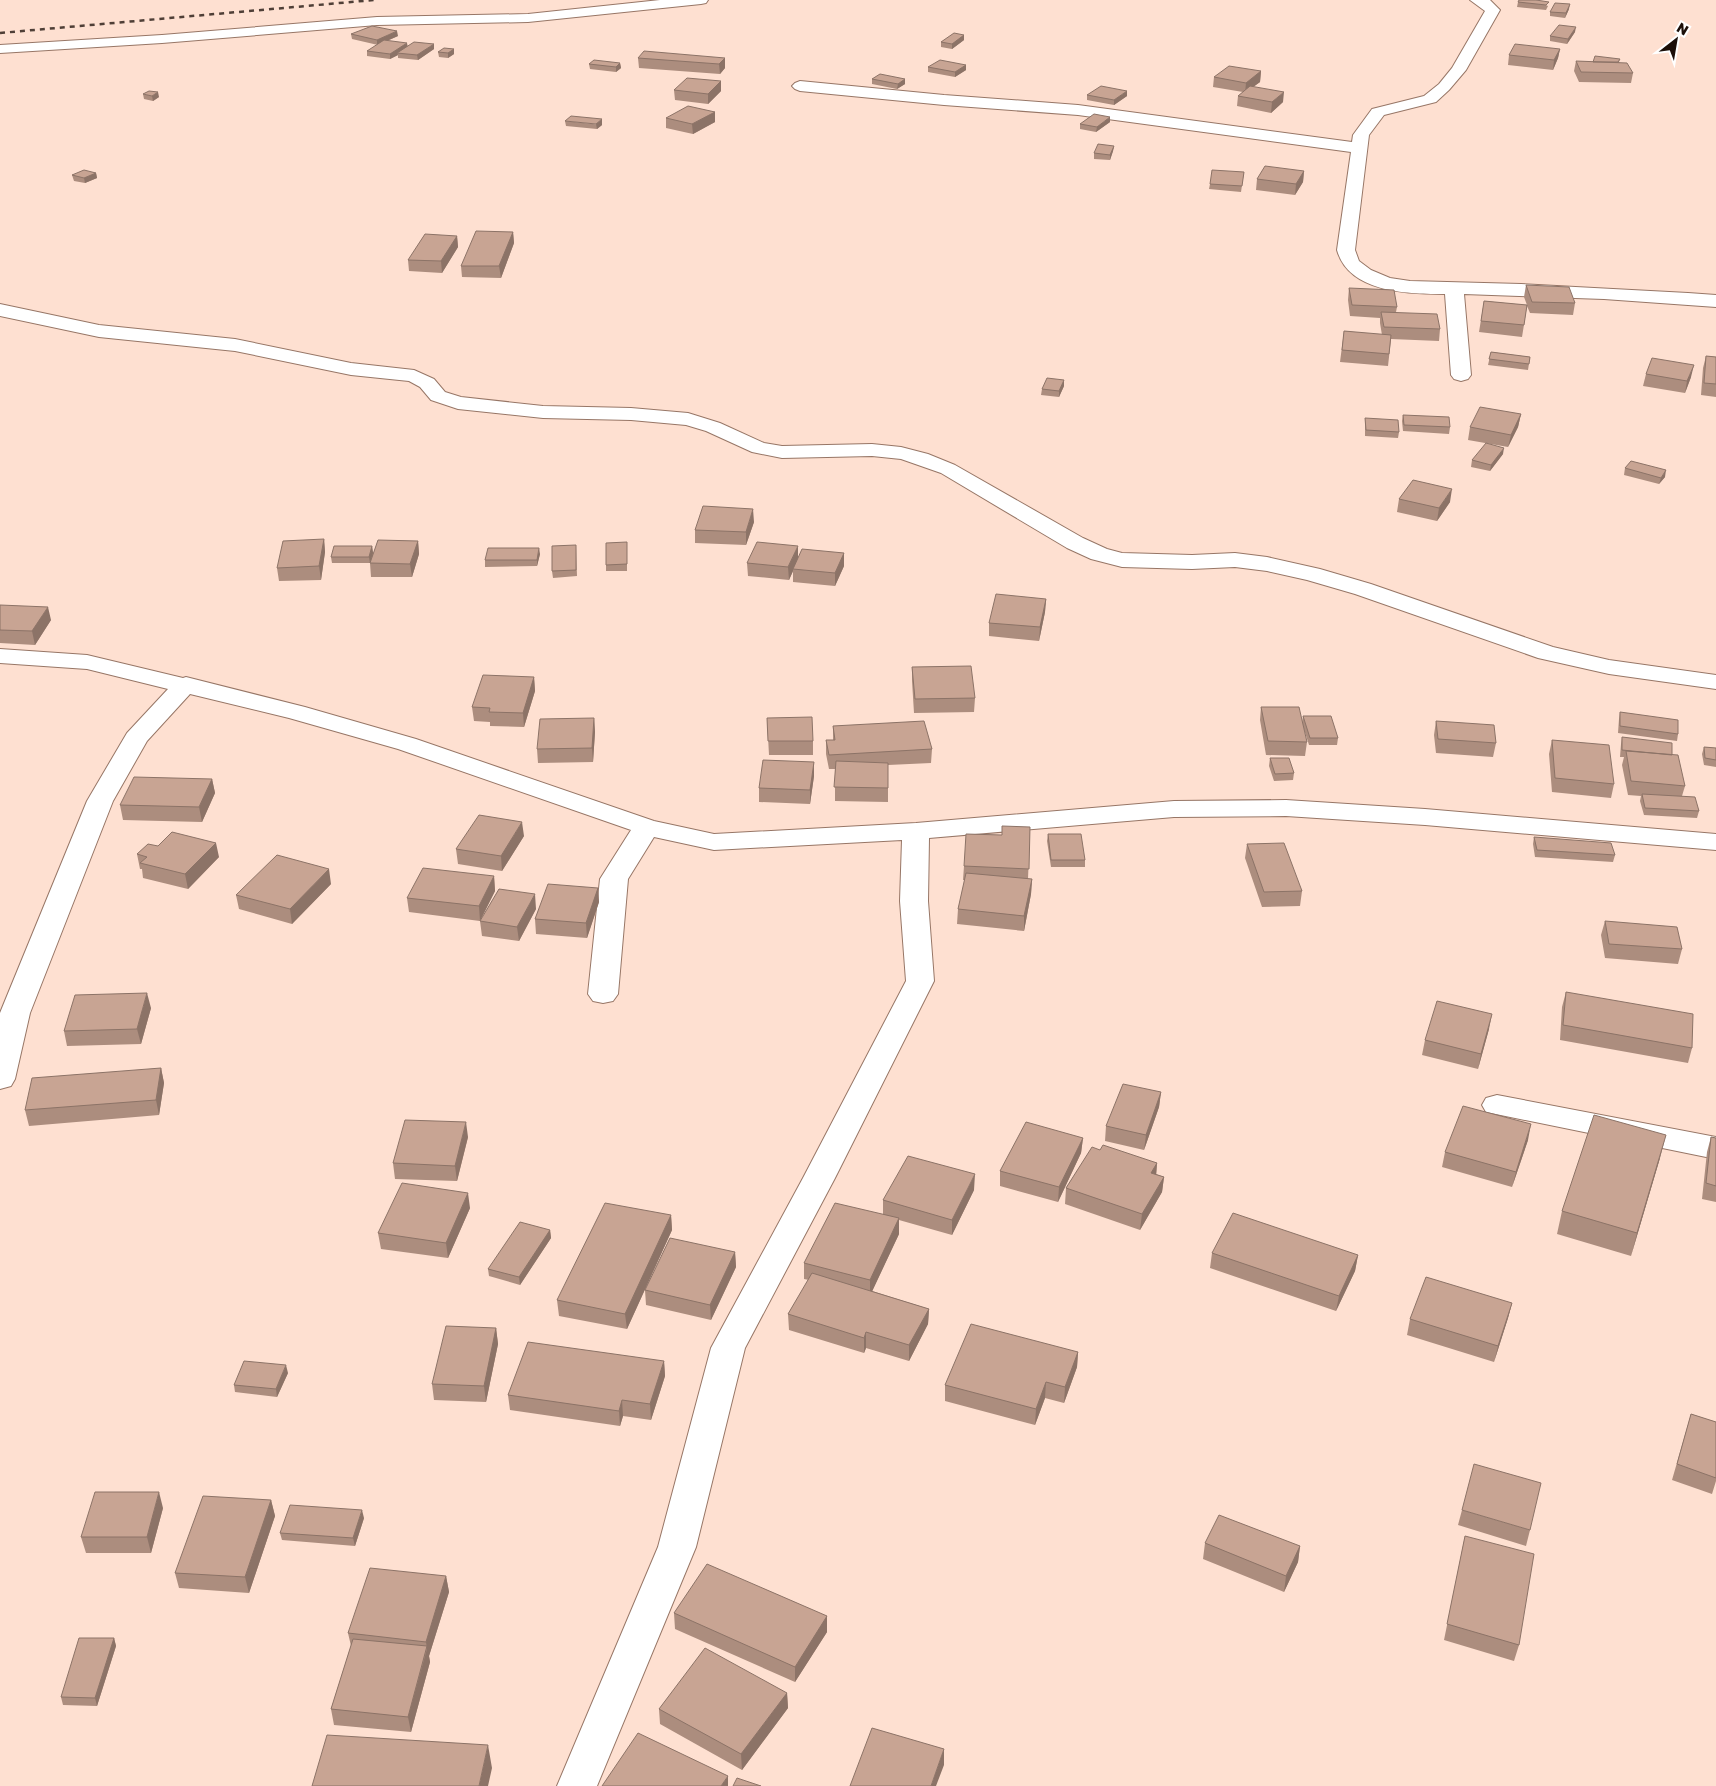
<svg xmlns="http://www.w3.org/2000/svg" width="1716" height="1786" font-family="'Golos Text',sans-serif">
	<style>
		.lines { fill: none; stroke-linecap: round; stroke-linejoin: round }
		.minor-casing { stroke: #977666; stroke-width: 2 }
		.minor { fill: #fff; fill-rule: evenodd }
		.rail { stroke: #4f3f37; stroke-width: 2.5; stroke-dasharray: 5 5; stroke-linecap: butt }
		.wall { fill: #ac8d7e }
		.shaded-wall { fill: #8c7367 }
		.building { fill: #c8a493; stroke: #8c7367 }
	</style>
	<rect width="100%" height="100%" fill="#fee0d1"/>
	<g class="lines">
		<g class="minor-casing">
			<path id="minor" d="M660,0H708L706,3L701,4L528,22L377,25L162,43L0,53V45L162,35L377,17L528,14Z
				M1470,0H1490L1500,10L1466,70L1449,90L1436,102L1384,115L1369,135L1355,250L1359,261L1371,270L1390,278L1410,281L1521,284L1688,293L1716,295V307L1604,299L1464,294L1471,375L1468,379L1461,381L1454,379L1451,375L1445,294C1409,294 1349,293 1337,250L1351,152L1078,115L944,105L800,91L795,89L792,86L795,83L800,81L944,95L1078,105L1352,142L1353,135L1372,109L1424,96L1439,84L1452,68L1485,11Z
				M0,304L99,325L235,339L351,363L414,370L434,379L445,392L461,397L543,406L631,408L688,413L720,423L764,443L782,446L872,444L901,447L928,454L955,465L1083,538L1107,549L1122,553L1192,555L1235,553L1267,557L1320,569L1371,584L1553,647L1609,660L1716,675V689L1609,674L1538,658L1355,594L1307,580L1267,571L1235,567L1192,569L1122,567L1091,559L1067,548L941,473L901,459L872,456L782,458L752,452L706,431L686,425L631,420L543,418L458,409L431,400L420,387L409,381L351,375L235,351L99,337L0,316Z
				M0,649L87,655L183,678L186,677L305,707L416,739L654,821L714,834L916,823L1174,801L1286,800L1425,809L1716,834V850L1425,825L1286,816L1174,817L929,838L928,901L934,981L835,1178L745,1348L696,1547L597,1786H557L658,1547L711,1348L803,1178L906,981L900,901L902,840L714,850L654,837L628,879L618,994L613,1001L603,1003L593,1001L588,994L600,879L631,830L398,749L289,718L190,694L147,741L113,801L30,1013L15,1079L11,1086L0,1089V1013L87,801L127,733L168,689L87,669L0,663Z
				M1497,1095L1716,1137V1159L1486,1112L1482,1105L1486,1098Z"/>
		</g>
		<use href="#minor" class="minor"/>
		<path class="rail" d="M0,33L374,0"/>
	</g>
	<path class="wall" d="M1536,0L1548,6L1546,10L1517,7L1518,2Z
		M1569,9L1565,18L1550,16V12Z
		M1575,32L1567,44L1550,41V36Z
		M351,34L398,36L387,41L408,46L434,49L418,60L398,58V55L390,59L367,56V51L378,45L352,39Z
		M964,35V40L952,49L941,47V42Z
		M454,49V54L448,58L439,57L438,52Z
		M1560,49L1558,58L1553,70L1508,65L1509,55Z
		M638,58H725V68L720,74L639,68Z
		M1620,59L1619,62L1633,73L1631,83L1579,82L1574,71L1576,61L1593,62Z
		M620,63L621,68L616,72L590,69L589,64Z
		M966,65V70L955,77L928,72V67Z
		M1261,71L1260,82L1253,87L1283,102L1271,113L1237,106L1238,96L1243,92L1213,87L1214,77Z
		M872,79H905V84L897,89L872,84Z
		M721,81V91L708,104L675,100L674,90Z
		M143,94L159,97L153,101L144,99Z
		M1087,95L1127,96L1114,105L1087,100Z
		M715,112V122L693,134L666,128V118Z
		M565,121L602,125L597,129L566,126Z
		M1110,122L1096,132L1080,129V124Z
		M1114,146L1113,151L1110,160L1094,159V153Z
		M1304,171L1303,182L1295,195L1256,190L1257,179Z
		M1244,172L1241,192L1209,189L1210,184Z
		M96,173L97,178L85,183L74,181L72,175Z
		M513,232L514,243L501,278L462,277L461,266Z
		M457,236L458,247L442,273L409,271L408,260Z
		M1526,285L1575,303L1573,315L1530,313L1527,306L1522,337L1479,332L1484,301L1527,305L1524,297Z
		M1349,288L1397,307L1396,312L1440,329L1439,341L1391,339L1388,366L1340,362L1344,331L1382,335L1380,323V318L1350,316L1348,300Z
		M1491,352L1530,357L1528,370L1488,365Z
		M1706,356L1716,357V397L1701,395L1703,368Z
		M1646,374L1691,377L1685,393L1643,386Z
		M1064,386L1059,397L1041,395L1042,389Z
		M1521,414L1518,427L1508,447L1468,440L1470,427Z
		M1403,415L1450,427L1449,434L1403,431L1402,421Z
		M1365,418L1399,432L1398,438L1365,436Z
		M1503,454L1490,471L1471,467L1472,460Z
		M1625,468L1665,477L1659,484L1624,475Z
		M1399,499L1450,502L1437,521L1397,512Z
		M754,522L746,545L695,543V530Z
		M324,539L325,552L321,580L279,581L277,568Z
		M418,541L419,554L412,577H371L370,563H332L331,557L372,546L373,553Z
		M576,545L577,576L553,578L552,571Z
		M627,549V571H606V565Z
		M844,553V566L835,586L793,582V571L789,580L748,576L747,563Z
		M540,554L537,566L485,567V560Z
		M1046,599L1045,612L1039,641L989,636V623Z
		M0,605L51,620L35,645L0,643Z
		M912,667L975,698L974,712L914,713L912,681Z
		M534,677L535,691L524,727L490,726V722L474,721L472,707Z
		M1261,707L1307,742L1305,756L1266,755L1260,720Z
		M1620,712L1678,734L1677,741L1618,733L1619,719Z
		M1303,716L1338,738L1337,745H1309L1302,723Z
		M594,718L595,732L593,762L538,763L537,749Z
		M767,718L813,741V755H769Z
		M1436,721L1496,743L1493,757L1436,753L1434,735Z
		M833,726L932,749L931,763L888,765V802L835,801V769H829L826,754V740H833Z
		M1622,737L1672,755L1685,786L1682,796L1699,811L1697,818L1644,815L1640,801L1641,796L1628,795L1622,765L1624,757H1620L1621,744Z
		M1552,740L1614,784L1611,798L1552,792L1549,754Z
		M1704,747L1716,748V767L1704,765L1702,754Z
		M1270,758L1294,773L1293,780L1274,781L1269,766Z
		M814,762V776L810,804L759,802V788Z
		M212,779L215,793L202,822L123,820L120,805Z
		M1030,827L1028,879H1032L1031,894L1024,931L957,924L958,909L965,880H963L964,866L1002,835Z
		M1048,834L1085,860V867H1051L1047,841Z
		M524,836L502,871L458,864L456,849Z
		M1534,837L1615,855L1613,862L1535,857L1533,844Z
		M1247,844L1302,891L1300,906L1262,907L1245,858Z
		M158,846L219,857L188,889L143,878L142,869H140L137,854Z
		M494,876L495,891L480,921L409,912L407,898Z
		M331,884L292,924L239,909L236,895Z
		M598,888L599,902L587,938L536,934L535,919Z
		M536,909L519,941L482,936L480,921Z
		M1605,921L1682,949L1678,964L1605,958L1601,935Z
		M1566,992L1692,1048L1688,1063L1560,1040L1562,1007Z
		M151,1008L141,1044L67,1046L64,1031Z
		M1489,1029L1478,1069L1422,1055L1425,1040Z
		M161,1068L164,1083L159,1115L29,1126L25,1110Z
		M1161,1092L1159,1107L1144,1150L1105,1141L1106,1126Z
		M468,1137L457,1181L395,1179L393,1163Z
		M1711,1137L1716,1138V1202L1702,1199L1707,1152Z
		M1083,1138L1081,1153L1058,1202L1000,1186V1171Z
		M1528,1140L1512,1187L1442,1167L1445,1152Z
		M1100,1150L1157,1163L1156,1174L1164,1177L1162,1192L1140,1230L1065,1204L1066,1188Z
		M1660,1158L1631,1256L1557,1234L1562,1211Z
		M974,1190L952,1235L899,1220V1234L872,1291L929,1309L928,1324L909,1361L866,1348L864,1353L789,1330L788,1314L809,1280L804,1279V1263L883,1215V1200Z
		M470,1208L448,1258L381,1249L378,1233Z
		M671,1215L672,1230L627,1329L559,1316L557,1300Z
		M550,1230L551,1238L520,1285L489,1276L488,1269Z
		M735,1252L736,1267L711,1320L646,1305L645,1290Z
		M1212,1253L1358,1255L1355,1271L1336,1311L1210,1268Z
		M1512,1303L1508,1318L1494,1362L1407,1335L1410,1319Z
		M496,1328L498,1344L486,1402L434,1400L432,1384Z
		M1078,1352L1077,1367L1064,1403L1045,1398L1035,1425L945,1401V1385Z
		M664,1361L665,1376L651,1420L623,1416L620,1426L510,1410L508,1395Z
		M288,1373L277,1397L235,1392L234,1385Z
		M1691,1414L1716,1422V1481L1712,1494L1672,1480Z
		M271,1500L275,1516L249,1593L179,1588L175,1573Z
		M163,1508L151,1553H86L81,1537Z
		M1462,1510L1530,1530L1526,1546L1458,1525Z
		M364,1518L355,1546L282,1540L280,1533Z
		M1465,1536L1519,1645L1514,1661L1444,1640Z
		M1205,1543L1300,1546L1298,1562L1284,1592L1203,1559Z
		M446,1576L449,1592L429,1656L430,1662L411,1732L334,1725L331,1709L351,1646L348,1633Z
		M674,1613L827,1616V1632L795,1682L675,1629Z
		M114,1638L116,1646L97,1706L63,1705L61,1697Z
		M787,1693L788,1708L742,1770L660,1724L659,1709Z"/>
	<path class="shaded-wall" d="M1570,4L1569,9L1565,18L1566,13Z
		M1576,27L1575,32L1567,44L1568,39Z
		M397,31L398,36L377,45V40Z
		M964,35V40L952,49V44Z
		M407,43L408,48L397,53L398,55L390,59V54Z
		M434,44V49L418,60L417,55Z
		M454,49V54L448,58V53Z
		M1560,49L1558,58L1553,70L1554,60Z
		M725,58V68L720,74L719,64Z
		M620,63L621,68L616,72V67Z
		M966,65V70L955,77V72Z
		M1261,71L1260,82L1245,93L1246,83Z
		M905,79V84L897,89L898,84Z
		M721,81V91L708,104V94Z
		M1127,91V96L1114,105V100Z
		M158,92L159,97L153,101L152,96Z
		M1284,92L1283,102L1271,113L1272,102Z
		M715,112V122L693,134L692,124Z
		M1110,117V122L1096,132L1097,127Z
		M602,119V125L597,129L596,124Z
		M1114,146L1113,151L1110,160V155Z
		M1304,171L1303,182L1295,195L1296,184Z
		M96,173L97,178L85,183L84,178Z
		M513,232L514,243L501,278L499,266Z
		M457,236L458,247L442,273L441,261Z
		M1694,365L1691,377L1685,393L1687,381Z
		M1064,380V386L1059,397V391Z
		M1521,414L1518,427L1508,447L1511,435Z
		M1504,448L1503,454L1490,471L1491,465Z
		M1666,470L1665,477L1659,484L1661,478Z
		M1452,489L1450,502L1437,521L1439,508Z
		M753,509L754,522L746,545V532Z
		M324,539L325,552L321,580L319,566Z
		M418,541L419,554L412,577L410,564Z
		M372,546L373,553L370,563L369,557Z
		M798,546V559L793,569V571L789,580L788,567Z
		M539,548L540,554L537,566V560Z
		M844,553V566L835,586V573Z
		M1046,599L1045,612L1039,641L1040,627Z
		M48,607L51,620L35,645L32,631Z
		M534,677L535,691L524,727L523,713Z
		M594,718L595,732L593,762L592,748Z
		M814,762V776L810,804V790Z
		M212,779L215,793L202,822L199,807Z
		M522,822L524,836L502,871L501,856Z
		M216,843L219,857L188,889L185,874Z
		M329,869L331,884L292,924L290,909Z
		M494,876L495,891L480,921L479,906Z
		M1032,879L1031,894L1024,931V916Z
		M598,888L599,902L587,938L586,923Z
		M535,894L536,909L519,941L517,927Z
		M147,993L151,1008L141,1044L137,1029Z
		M1492,1014L1489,1029L1478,1069L1481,1054Z
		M161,1068L164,1083L159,1115L156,1100Z
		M1161,1092L1159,1107L1144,1150L1146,1135Z
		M466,1122L468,1137L457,1181L455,1166Z
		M1531,1124L1528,1140L1512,1187L1516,1172Z
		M1666,1135L1660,1158L1631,1256L1637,1233Z
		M1083,1138L1081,1153L1058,1202L1059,1187Z
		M1157,1163L1156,1178L1151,1173Z
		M975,1174L974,1190L952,1235V1220Z
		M1164,1177L1162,1192L1140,1230L1142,1214Z
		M468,1193L470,1208L448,1258L446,1243Z
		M671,1215L672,1230L627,1329L625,1314Z
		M899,1218V1234L870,1296V1280Z
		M550,1230L551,1238L520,1285L519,1277Z
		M735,1252L736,1267L711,1320L710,1305Z
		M1358,1255L1355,1271L1336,1311L1339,1296Z
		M1512,1303L1508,1318L1494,1362L1498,1346Z
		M929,1309L928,1324L909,1361V1345Z
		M496,1328L498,1344L486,1402L484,1386Z
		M866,1332V1348L864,1353V1338Z
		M1078,1352L1077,1367L1064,1403L1065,1387Z
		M664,1361L665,1376L651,1420L650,1404Z
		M286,1365L288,1373L277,1397L276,1389Z
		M1046,1382L1045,1398L1035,1425L1036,1409Z
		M622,1400L623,1416L620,1426L619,1411Z
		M159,1492L163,1508L151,1553L147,1537Z
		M271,1500L275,1516L249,1593L245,1577Z
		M362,1510L364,1518L355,1546L353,1538Z
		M1300,1546L1298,1562L1284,1592L1286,1576Z
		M446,1576L449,1592L429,1656L430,1662L411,1732L408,1717L427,1649L426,1642Z
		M827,1616V1632L795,1682V1667Z
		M114,1638L116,1646L97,1706L95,1698Z
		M787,1693L788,1708L742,1770L741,1754Z
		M488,1745L492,1768L488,1786H479Z
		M944,1749V1765L936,1786H931Z
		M728,1776V1786H721Z"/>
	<path class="building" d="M1519,0H1536L1549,2L1546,5L1518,2Z
		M1555,3L1570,4L1566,13L1550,12Z
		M1559,25L1576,27L1568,39L1550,36Z
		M372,26L397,31L377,40L351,34Z
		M954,33L964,35L952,44L941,42Z
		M384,40L407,43L390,54L367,51Z
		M414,42L434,44L417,55L397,53Z
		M1515,44L1560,49L1554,60L1509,55Z
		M444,48L454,49L448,53L438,52Z
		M644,51L725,58L719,64L638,58Z
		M1595,56L1620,59L1618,62H1593Z
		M594,60L620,63L616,67L589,64Z
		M940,60L966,65L955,72L928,67Z
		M1576,61L1627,63L1633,73L1581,72Z
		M1229,66L1261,71L1246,83L1214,77Z
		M880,74L905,79L898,84L872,79Z
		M687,78L721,81L708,94L674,90Z
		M1101,86L1127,91L1114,100L1087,95Z
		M1250,86L1284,92L1272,102L1238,96Z
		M149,91L158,92L152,96L143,94Z
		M688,106L715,112L692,124L666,118Z
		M1094,114L1110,117L1097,127L1080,124Z
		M571,116L602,119L596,124L565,121Z
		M1098,144L1114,146L1110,155L1094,153Z
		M1265,166L1304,171L1296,184L1257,179Z
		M84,170L96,173L84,178L72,175Z
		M1212,170L1244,172L1242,186L1210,184Z
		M476,231L513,232L499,266H461Z
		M425,234L457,236L441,261L408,260Z
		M1526,285L1569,287L1575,303L1532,302Z
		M1349,288L1394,290L1397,307L1352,305Z
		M1484,301L1527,305L1524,325L1481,321Z
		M1381,312L1437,314L1440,329L1384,327Z
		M1344,331L1391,335L1389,354L1342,350Z
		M1491,352L1530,357L1529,364L1489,359Z
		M1706,356L1716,357V384L1704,383Z
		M1652,358L1694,365L1687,381L1646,374Z
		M1047,378L1064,380L1059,391L1042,389Z
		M1480,407L1521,414L1511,435L1470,427Z
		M1403,415L1449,417L1450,427L1404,425Z
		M1365,418L1398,420L1399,432L1366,430Z
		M1486,443L1504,448L1491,465L1472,460Z
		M1631,461L1666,470L1661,478L1625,468Z
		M1413,480L1452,489L1439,508L1399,499Z
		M703,506L753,509L746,532L695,530Z
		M324,539L319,566L277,568L283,541Z
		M378,540L418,541L410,564L370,563Z
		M627,542V564L606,565V543Z
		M757,542L798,546L788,567L747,563Z
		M576,545V570L552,571V546Z
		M334,546H372L369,557H331Z
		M488,548H539L537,560H485Z
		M802,549L844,553L835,573L793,569Z
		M996,594L1046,599L1040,627L989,623Z
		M0,605L48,607L32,631L0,630Z
		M971,666L975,698L915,699L912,667Z
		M483,675L534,677L523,713L489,712L490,708L472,707Z
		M1261,707H1299L1307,742L1268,741Z
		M1620,712L1678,720V734L1620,726Z
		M1303,716H1331L1338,738H1310Z
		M812,717L813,741H768L767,718Z
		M594,718L592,748L537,749L540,719Z
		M924,721L932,749L829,755L826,740H835L833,726Z
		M1436,721L1494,725L1496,743L1438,739Z
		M1622,737L1672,743V755L1622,750Z
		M1552,740L1609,745L1614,784L1555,778Z
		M1704,747L1716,748V760L1705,758Z
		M1626,751L1678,755L1685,786L1631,781Z
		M1270,758H1289L1294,773L1275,774Z
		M763,760L814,762L810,790L759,788Z
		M836,761L888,763V788L834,787Z
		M134,777L212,779L199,807L120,805Z
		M1642,794L1695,797L1699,811L1645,808Z
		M479,815L522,822L501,856L456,849Z
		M1002,826L1030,827L1029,869L964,866L966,834L1002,835Z
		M172,832L216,843L185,874L140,863L147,857L137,854L148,844L158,846Z
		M1048,834H1081L1085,860H1051Z
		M1534,837L1611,843L1615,855L1537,850Z
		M1284,843L1302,891L1264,892L1247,844Z
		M277,855L329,869L290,909L236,895Z
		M423,868L494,876L479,906L407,898Z
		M966,873L1032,879L1024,916L958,909Z
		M548,884L598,888L586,923L535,919Z
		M499,889L535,894L517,927L480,921Z
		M1605,921L1677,927L1682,949L1609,944Z
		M1566,992L1693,1014L1692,1048L1563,1025Z
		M147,993L137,1029L64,1031L75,995Z
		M1437,1001L1492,1014L1481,1054L1425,1040Z
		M161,1068L156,1100L25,1110L32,1078Z
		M1123,1084L1161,1092L1146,1135L1106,1126Z
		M1463,1106L1531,1124L1516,1172L1445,1152Z
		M1594,1115L1666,1135L1637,1233L1562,1211Z
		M405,1120L466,1122L455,1166L393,1163Z
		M1026,1122L1083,1138L1059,1187L1000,1171Z
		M1711,1137L1716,1138V1186L1706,1183Z
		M1103,1145L1157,1163L1151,1173L1164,1177L1142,1214L1066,1188L1092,1147L1100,1150Z
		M908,1156L975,1174L952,1220L883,1200Z
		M402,1183L468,1193L446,1243L378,1233Z
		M605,1203L671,1215L625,1314L557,1300Z
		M835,1203L899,1218L870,1280L804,1263Z
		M1233,1213L1358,1255L1339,1296L1212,1253Z
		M520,1222L550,1230L519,1277L488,1269Z
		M670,1238L735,1252L710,1305L645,1290Z
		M812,1273L929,1309L909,1345L866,1332L864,1338L788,1314Z
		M1426,1277L1512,1303L1498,1346L1410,1319Z
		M971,1324L1078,1352L1065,1387L1046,1382L1036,1409L945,1385Z
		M446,1326L496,1328L484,1386L432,1384Z
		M528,1342L664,1361L650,1404L622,1400L619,1411L508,1395Z
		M244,1361L286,1365L276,1389L234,1385Z
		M1691,1414L1716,1422V1478L1677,1464Z
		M1474,1464L1541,1483L1530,1530L1462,1510Z
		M95,1492H159L147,1537H81Z
		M203,1496L271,1500L245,1577L175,1573Z
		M290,1505L362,1510L353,1538L280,1533Z
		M1219,1515L1300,1546L1286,1576L1205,1543Z
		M1465,1536L1534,1554L1519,1645L1447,1624Z
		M707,1564L827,1616L795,1667L674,1613Z
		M370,1568L446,1576L426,1642L348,1633Z
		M79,1638H114L95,1698L61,1697Z
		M353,1639L427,1646L408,1717L331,1709Z
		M705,1648L787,1693L741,1754L659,1709Z
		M872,1728L944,1749L931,1786H850Z
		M638,1733L728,1776L721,1786H602Z
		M327,1735L488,1745L479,1786H312Z
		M737,1778L761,1786H733Z"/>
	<g transform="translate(1676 40) rotate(31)" stroke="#ffffff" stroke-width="4" paint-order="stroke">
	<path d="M0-4L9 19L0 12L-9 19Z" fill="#1b0f09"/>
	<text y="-8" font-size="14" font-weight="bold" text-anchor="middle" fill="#1b0f09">N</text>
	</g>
</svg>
